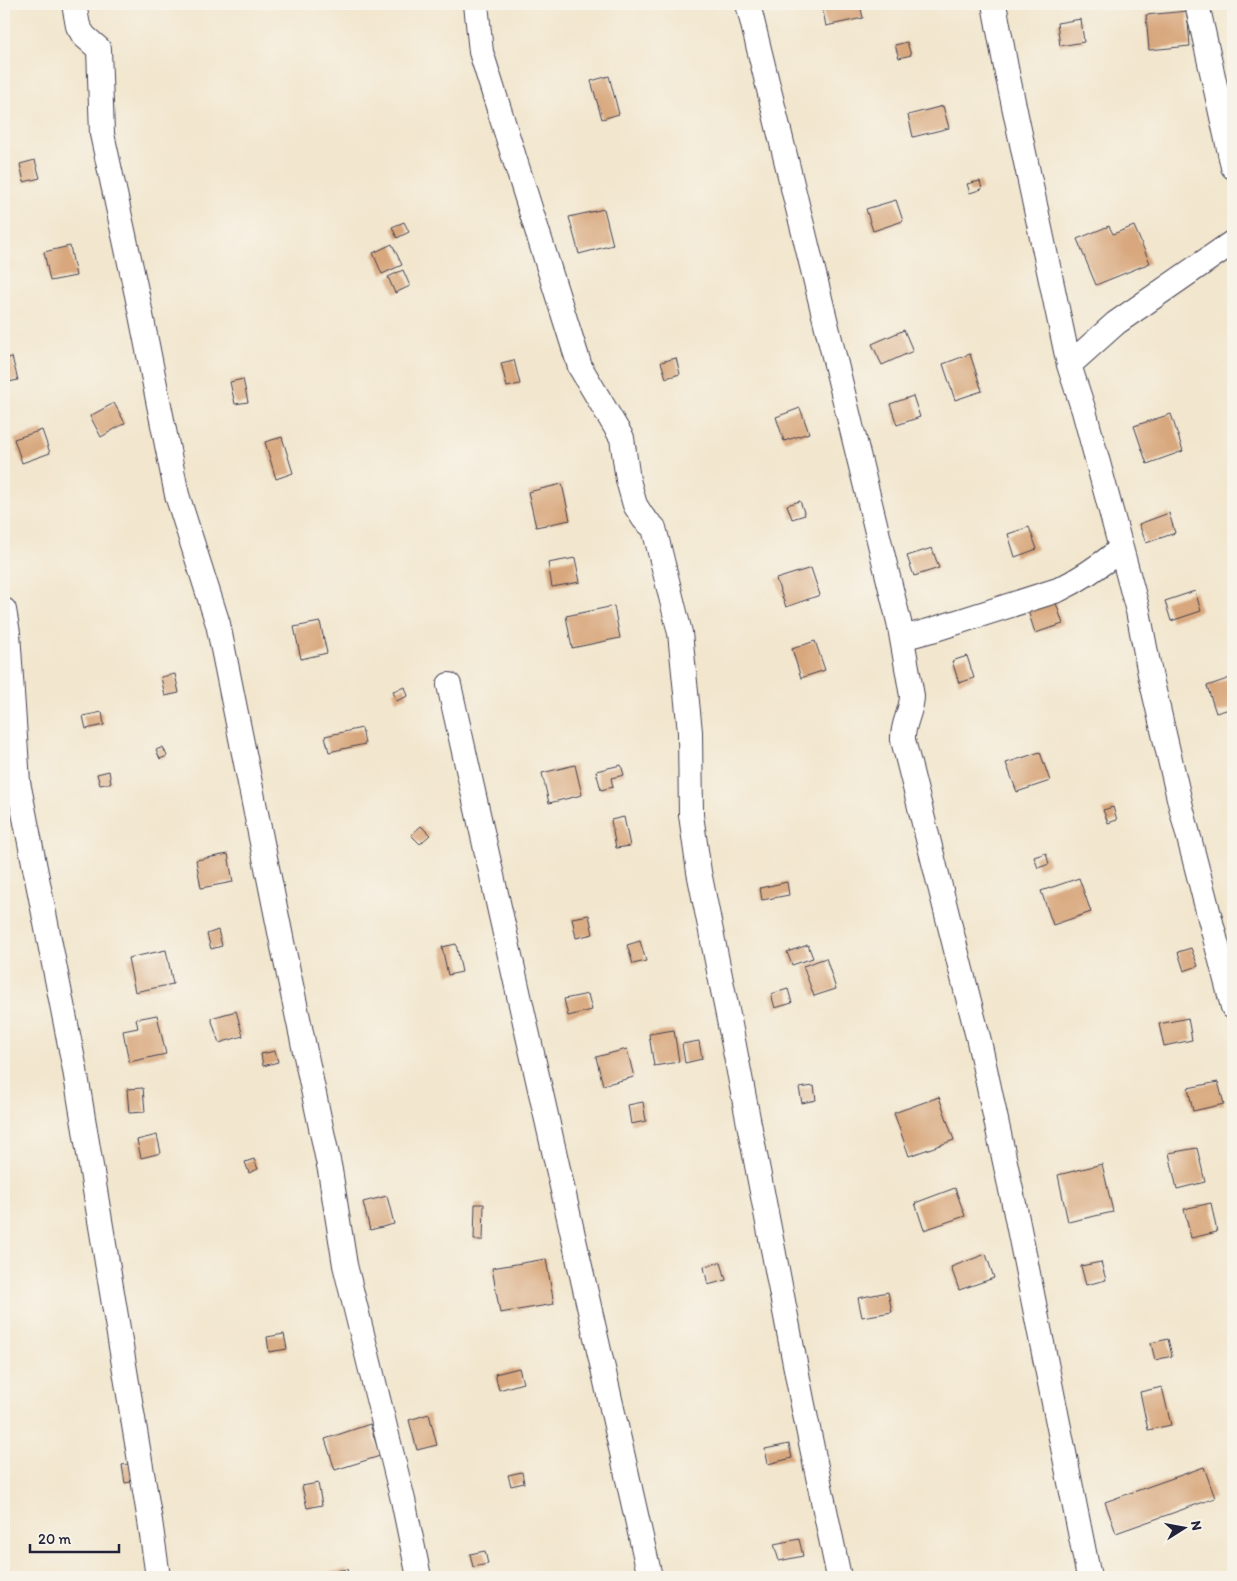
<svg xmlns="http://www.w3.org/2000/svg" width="1237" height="1581" font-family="Itim,sans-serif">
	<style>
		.building { fill: #d8a77d }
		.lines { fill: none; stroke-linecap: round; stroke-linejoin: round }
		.minor-casing { stroke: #413f51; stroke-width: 26 }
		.minor { stroke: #fff; stroke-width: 24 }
	</style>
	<rect width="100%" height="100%" fill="#f7f3e8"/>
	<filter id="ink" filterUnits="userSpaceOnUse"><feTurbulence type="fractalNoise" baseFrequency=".02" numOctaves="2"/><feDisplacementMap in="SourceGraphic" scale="10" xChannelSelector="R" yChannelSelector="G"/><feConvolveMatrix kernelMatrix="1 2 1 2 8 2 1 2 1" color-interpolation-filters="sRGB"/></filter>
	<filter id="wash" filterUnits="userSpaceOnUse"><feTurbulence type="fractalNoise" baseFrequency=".0096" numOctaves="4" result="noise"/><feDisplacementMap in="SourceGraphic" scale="20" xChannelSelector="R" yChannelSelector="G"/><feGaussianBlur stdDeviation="1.12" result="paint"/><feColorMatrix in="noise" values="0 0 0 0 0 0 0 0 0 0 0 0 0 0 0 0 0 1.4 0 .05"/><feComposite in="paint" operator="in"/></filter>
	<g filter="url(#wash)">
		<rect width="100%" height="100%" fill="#f2e6ce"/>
		<g id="blocks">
			<path class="building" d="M833,4H860L863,18L826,26L822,6Z
				M1187,11L1190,46L1149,50L1146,15Z
				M1081,19L1084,42L1060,46L1057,23Z
				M907,42L911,55L899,58L895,45Z
				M609,76L619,114L602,119L591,81Z
				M943,106L949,128L913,137L908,115Z
				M35,160L40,178L24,182L20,164Z
				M980,181L982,189L970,193L967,184Z
				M896,200L903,221L873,231L866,209Z
				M604,209L613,245L579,254L569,217Z
				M404,222L409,232L397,238L392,227Z
				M1109,226L1113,234L1134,226L1150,263L1096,285L1077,239Z
				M392,244L402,265L382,274L373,253Z
				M70,246L76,276L50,281L44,252Z
				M403,270L410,286L395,293L388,277Z
				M904,330L913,351L882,365L872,344Z
				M970,354L982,391L955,400L943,364Z
				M12,357L18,380L4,383V359Z
				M676,358L680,374L666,378L661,362Z
				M514,360L520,384L507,387L501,363Z
				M243,379L248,402L235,404L230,382Z
				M913,396L920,417L897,425L890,404Z
				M114,403L125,423L101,437L90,416Z
				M800,408L809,433L784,441L776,417Z
				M1171,414L1183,451L1147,464L1134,426Z
				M42,430L50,453L22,463L14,439Z
				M282,437L293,473L276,479L265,442Z
				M562,484L570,520L536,527L528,492Z
				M800,501L805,515L792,519L787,505Z
				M1169,513L1175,533L1146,543L1139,524Z
				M1029,527L1037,549L1015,557L1008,534Z
				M932,548L939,568L914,576L907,556Z
				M575,558L580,582L552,587L548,563Z
				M811,568L820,595L786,607L776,579Z
				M1195,591L1201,611L1171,621L1165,601Z
				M1053,594L1063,624L1035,633L1026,604Z
				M614,606L620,638L572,648L566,616Z
				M320,622L327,653L301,659L294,627Z
				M815,641L825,670L801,678L792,649Z
				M967,656L974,678L959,683L952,661Z
				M175,674L179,693L165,696L161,677Z
				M1233,677V708L1216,713L1207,686Z
				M405,687L408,696L396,701L393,691Z
				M102,712L104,725L86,729L83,716Z
				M362,728L365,744L329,752L325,736Z
				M163,747L167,756L160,759L156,750Z
				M1040,752L1050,781L1017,792L1006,763Z
				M575,765L582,795L549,803L542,773Z
				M621,765L624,775L611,778L613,787L601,790L596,771Z
				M109,771L111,783L100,785L97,774Z
				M1113,807L1117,820L1108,823L1103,810Z
				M624,817L630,846L616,848L611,820Z
				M421,826L430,835L420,844L411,835Z
				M1046,853L1049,864L1038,868L1034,857Z
				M228,854L233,882L201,888L196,860Z
				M1079,878L1091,912L1053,925L1041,891Z
				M787,882L789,895L762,900L760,888Z
				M589,915L593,934L576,938L572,918Z
				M218,930L222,946L211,949L207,934Z
				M640,941L646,961L633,964L627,945Z
				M456,944L462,972L448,975L442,947Z
				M808,945L813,958L792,965L787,952Z
				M1191,948L1198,966L1184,971L1178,952Z
				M166,950L173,984L135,992L128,958Z
				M826,958L836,989L814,996L803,966Z
				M788,989L792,1003L775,1008L771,994Z
				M588,994L592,1010L568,1016L564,999Z
				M236,1011L243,1036L219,1043L211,1018Z
				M157,1015L166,1054L129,1062L123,1031L138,1028L136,1019Z
				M1188,1018L1192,1040L1164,1046L1159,1024Z
				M674,1030L679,1062L654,1066L649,1034Z
				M699,1041L702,1059L685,1063L682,1044Z
				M627,1049L634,1077L603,1085L596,1057Z
				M275,1051L278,1062L263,1066L261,1054Z
				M1218,1082L1224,1104L1193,1111L1188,1088Z
				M814,1086L816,1100L802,1103L799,1088Z
				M143,1088L145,1112L129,1113L127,1089Z
				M939,1097L954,1140L909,1156L894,1113Z
				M643,1102L646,1121L631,1124L628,1105Z
				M157,1135L161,1153L141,1158L137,1140Z
				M1197,1148L1205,1182L1177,1189L1169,1153Z
				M254,1159L258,1169L249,1173L245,1162Z
				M1102,1164L1113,1212L1068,1222L1058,1175Z
				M955,1188L965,1216L924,1230L915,1203Z
				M387,1196L394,1224L370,1230L363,1202Z
				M1211,1203L1217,1232L1191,1238L1184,1209Z
				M475,1204H484L483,1240H474Z
				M986,1254L994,1278L959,1290L951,1267Z
				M546,1259L554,1304L500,1313L492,1268Z
				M721,1262L726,1280L708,1285L704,1267Z
				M1101,1262L1106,1280L1086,1285L1081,1266Z
				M888,1292L892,1312L862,1317L858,1298Z
				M284,1334L287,1349L269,1352L267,1337Z
				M1168,1339L1172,1356L1155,1360L1151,1343Z
				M519,1368L523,1383L499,1390L495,1374Z
				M1162,1387L1171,1425L1148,1430L1140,1392Z
				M429,1414L437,1445L417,1450L409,1420Z
				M370,1424L380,1456L335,1470L325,1439Z
				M789,1444L792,1458L768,1464L765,1449Z
				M139,1462L142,1480L125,1483L122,1465Z
				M1204,1467L1215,1498L1116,1533L1105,1502Z
				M522,1472L524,1483L511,1486L508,1475Z
				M318,1483L322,1505L307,1508L302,1486Z
				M799,1539L803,1556L779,1561L774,1544Z
				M485,1551L488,1564L473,1567L470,1554Z
				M347,1569L349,1577H331L330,1572Z"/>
		</g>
	</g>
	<g filter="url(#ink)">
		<use href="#blocks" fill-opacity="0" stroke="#413f51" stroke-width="1"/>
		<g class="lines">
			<g class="minor-casing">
				<path id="minor" d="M74,4L78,26L84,36L99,49L102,134L137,295L177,495L218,624L283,947L330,1170L345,1265L403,1500L419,1577
					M476,4L481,52L580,367L622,438L628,480L635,505L644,519L654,528L680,633L690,732L691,815L699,872L731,1030L802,1400L839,1577
					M748,4L899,622L912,696C912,711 902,724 903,740L979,1041L1014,1204L1089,1577
					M994,4L1007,73L1069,365L1084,411L1138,611L1150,674L1182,811L1233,1007
					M1197,4L1233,167
					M1069,365L1116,323L1233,242
					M4,610L8,633L18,782L75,1070L150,1521L158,1577
					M902,638L932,630L1058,590C1081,579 1101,565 1121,549
					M449,685L650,1577"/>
			</g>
			<use href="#minor" class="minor"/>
		</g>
	</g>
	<rect width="1237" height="1581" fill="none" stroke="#f7f3e8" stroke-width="20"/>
	<g transform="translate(1184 1528) rotate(79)" stroke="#f7f3e8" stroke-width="4" paint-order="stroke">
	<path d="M0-4L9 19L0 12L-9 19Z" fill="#22223b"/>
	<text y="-8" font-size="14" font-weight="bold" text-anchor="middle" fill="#22223b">N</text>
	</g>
	<path d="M30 1544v8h89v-8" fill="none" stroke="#22223b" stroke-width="2.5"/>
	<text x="38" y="1544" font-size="15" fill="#22223b" stroke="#f7f3e8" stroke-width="4" paint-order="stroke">20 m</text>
</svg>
